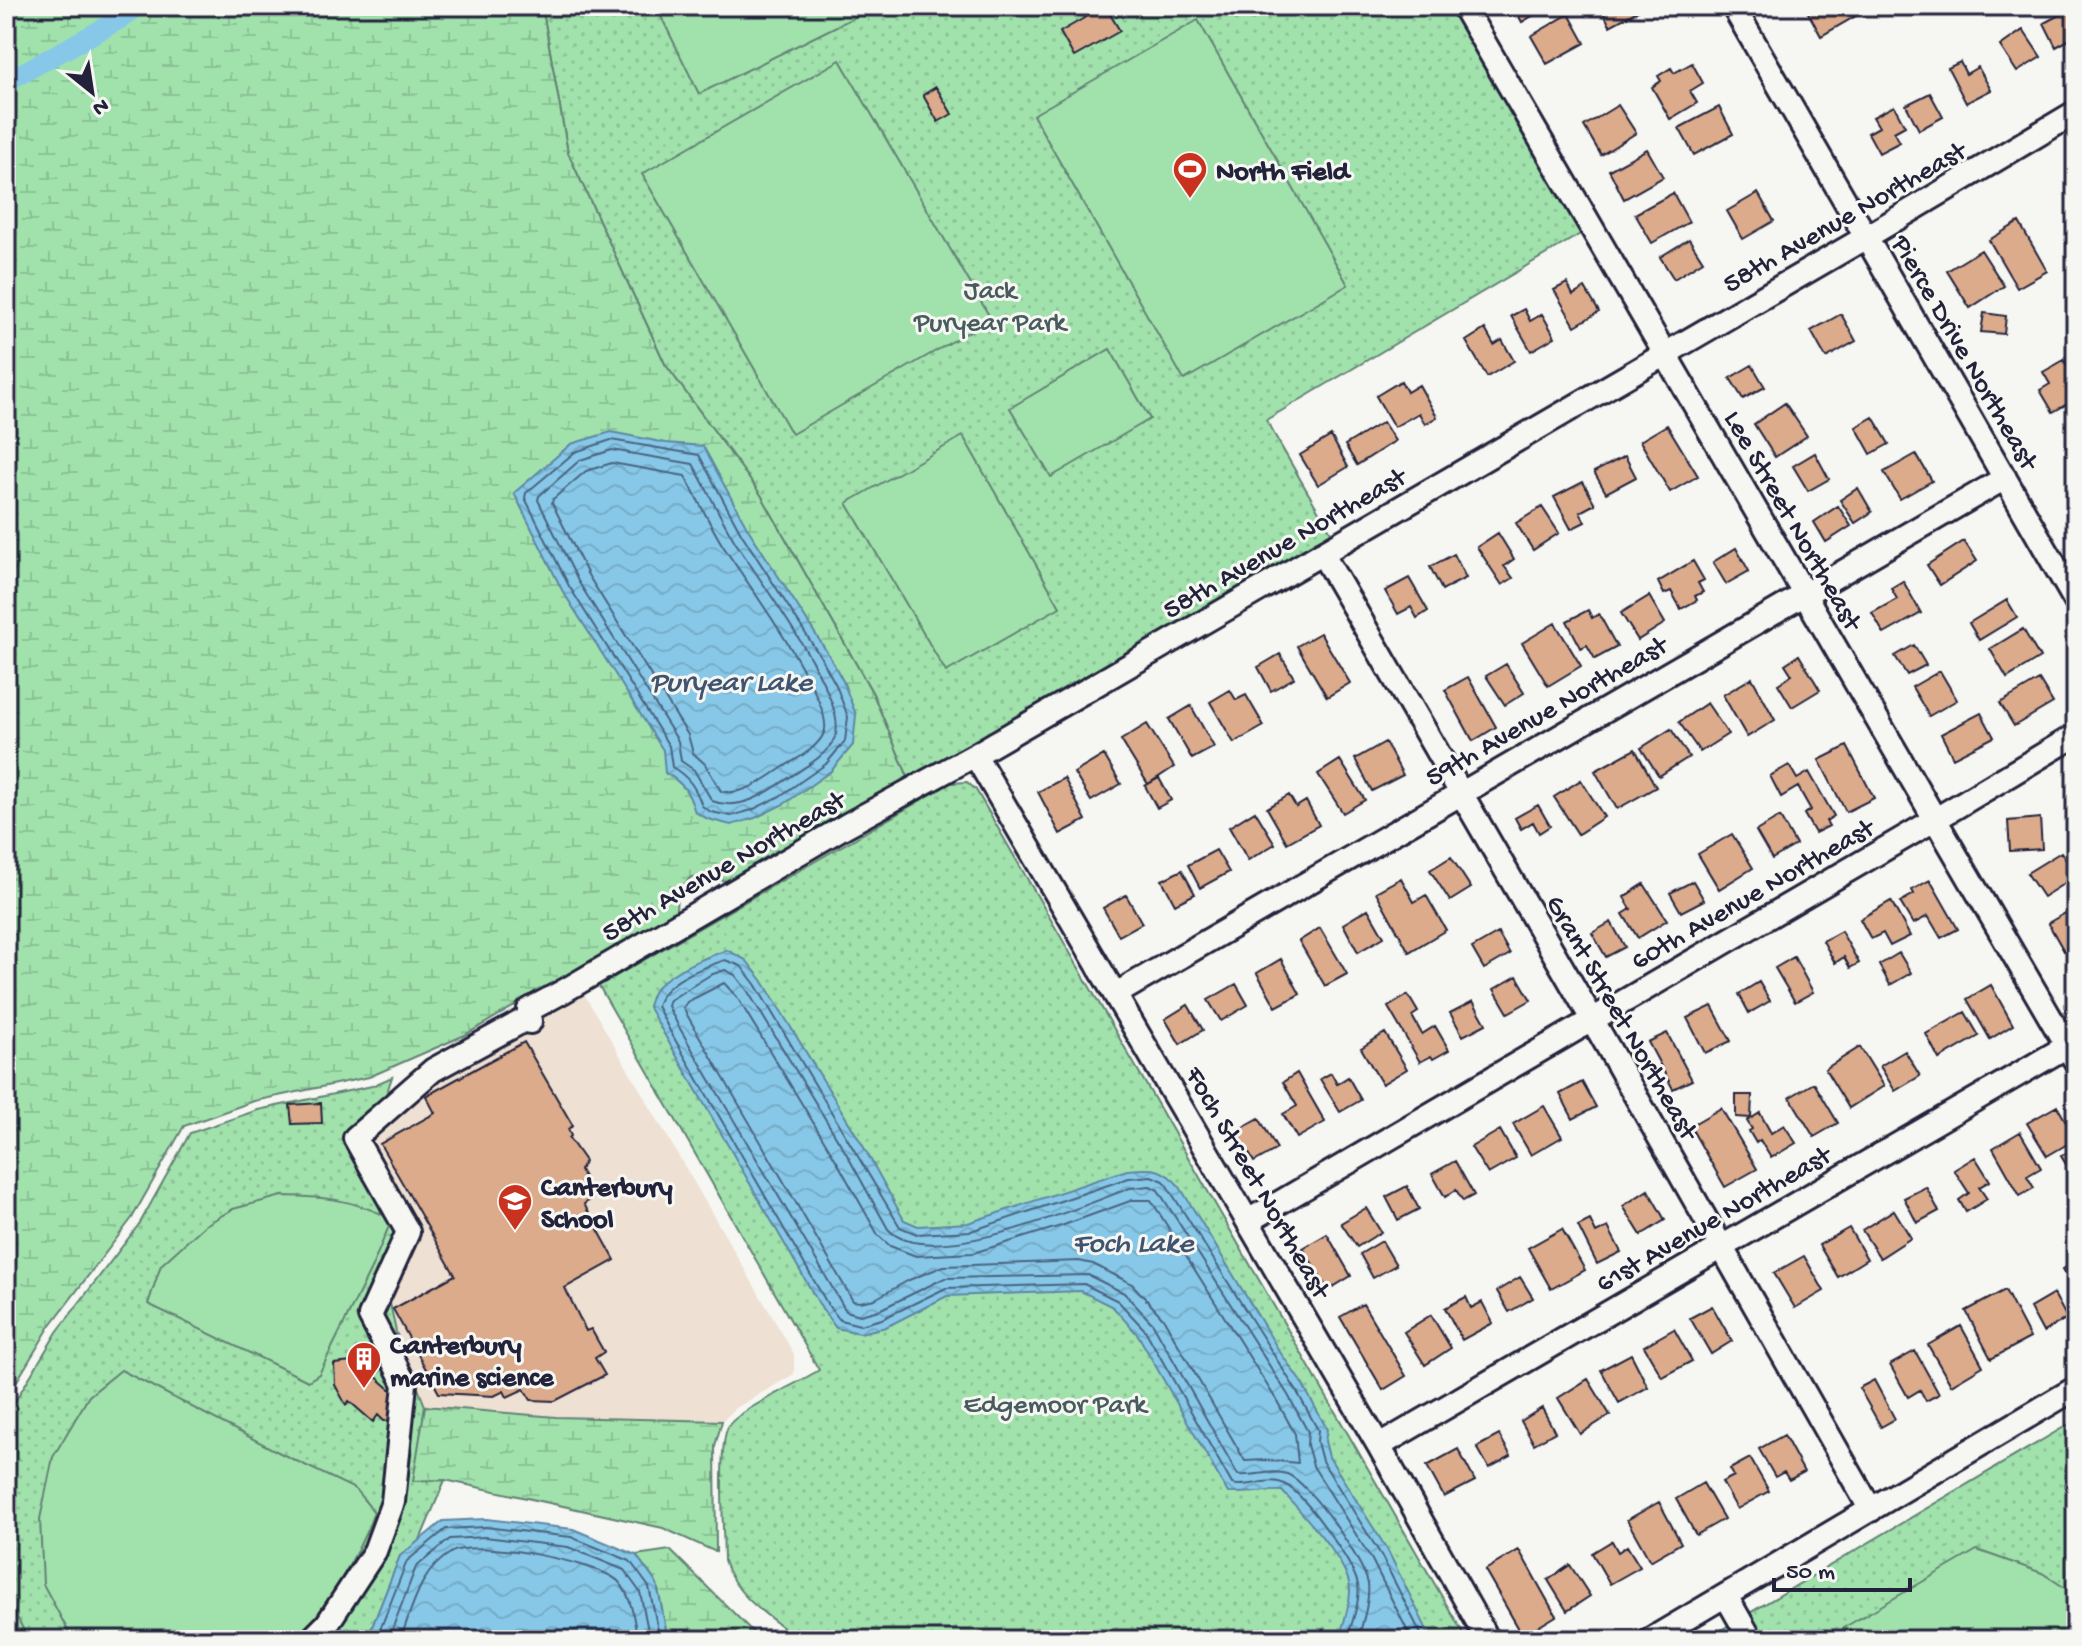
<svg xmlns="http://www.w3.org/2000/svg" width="2082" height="1646" font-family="'Gochi Hand',sans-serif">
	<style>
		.built { fill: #eee0d3 }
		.grass { fill: url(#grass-dots); stroke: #628274; stroke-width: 2 }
		.wetland { fill: url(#wetland-marsh); stroke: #628274; stroke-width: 2 }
		.garden { fill: #a1e2ac; stroke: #628274; stroke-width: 2 }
		.water { fill: url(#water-waves); stroke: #5f86a3; stroke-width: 2 }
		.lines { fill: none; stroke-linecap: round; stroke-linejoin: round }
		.shore { stroke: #4a6480; stroke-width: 2 }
		.canal { stroke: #87c8e8; stroke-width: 20 }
		.building { fill: #dbab8c; stroke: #22223b; stroke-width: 2 }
		.minor-casing { stroke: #22223b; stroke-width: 28 }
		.minor { stroke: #f6f6f2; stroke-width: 22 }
		.labels { text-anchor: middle; stroke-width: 6; stroke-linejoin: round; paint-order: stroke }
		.poi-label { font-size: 28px; font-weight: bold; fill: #22223b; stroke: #f6f6f2; text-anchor: start }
		.street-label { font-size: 28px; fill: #22223b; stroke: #f6f6f2 }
		.park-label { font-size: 28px; fill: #485c5d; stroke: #f6f6f2 }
		.water-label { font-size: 30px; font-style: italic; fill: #40546f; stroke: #f6f6f2 }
	</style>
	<defs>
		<pattern id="grass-dots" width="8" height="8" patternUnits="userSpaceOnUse" patternTransform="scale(2)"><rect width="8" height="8" fill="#a1e2ac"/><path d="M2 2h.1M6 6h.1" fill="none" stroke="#8ac295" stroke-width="1.8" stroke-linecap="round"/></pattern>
		<pattern id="wetland-marsh" width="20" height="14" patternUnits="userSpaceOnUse" patternTransform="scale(2)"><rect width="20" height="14" fill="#a1e2ac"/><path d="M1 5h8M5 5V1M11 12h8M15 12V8" fill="none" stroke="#8ac295"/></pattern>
		<pattern id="water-waves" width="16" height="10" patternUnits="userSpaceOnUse" patternTransform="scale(2)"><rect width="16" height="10" fill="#87c8e8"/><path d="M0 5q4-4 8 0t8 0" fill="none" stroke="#74acc8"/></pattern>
	</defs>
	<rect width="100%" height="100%" fill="#f6f6f2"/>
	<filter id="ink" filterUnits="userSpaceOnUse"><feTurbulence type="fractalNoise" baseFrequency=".0125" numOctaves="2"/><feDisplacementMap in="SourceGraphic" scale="16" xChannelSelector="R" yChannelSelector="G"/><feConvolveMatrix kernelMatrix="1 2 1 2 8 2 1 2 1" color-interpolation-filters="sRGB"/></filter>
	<g filter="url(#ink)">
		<path class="built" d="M583,992L794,1354V1374L736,1408L722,1421L556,1417L425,1406L396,1332L368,1140L439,1079L525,1032L528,1036L543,1027L538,1017Z"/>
		<path class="grass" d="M542,6H1452L1582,233L1266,420L1333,536L910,782L873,694L761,495L665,364L568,153Z
			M967,782L976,790L1467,1640H800C770,1617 736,1598 724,1561C724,1535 717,1443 729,1425C741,1409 799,1383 819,1370L599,986L951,783Z
			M392,1077L385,1098L348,1130L397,1231L361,1311L395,1385L384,1498L366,1546L319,1617L295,1640H6V1416L57,1332L140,1223L190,1133L258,1110L372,1086Z
			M389,1298L396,1332L425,1406L414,1481L445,1480L420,1540L400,1556L367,1640H326L383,1558L414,1386L381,1316Z
			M2076,1420V1640H1704Z"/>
		<path class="wetland" d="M6,6H542L568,153L665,364L761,495L873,694L910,782L730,881L691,877L677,893L676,911L465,1035L369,1077L254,1101L184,1126L132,1218L50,1326L6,1399Z
			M425,1406L556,1417L722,1421L715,1446L716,1552L663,1528L445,1480L413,1481Z
			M670,1550L761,1640H668L657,1584L636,1555Z"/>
		<path class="garden" d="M656,6H877L699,94Z
			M1198,20L1348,285L1184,380L1033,115Z
			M840,60L991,319L792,434L642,174Z
			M1110,349L1150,419L1051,477L1010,408Z
			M963,436L1060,607L946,672L847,503Z
			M282,1196C326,1197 352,1199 392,1219L371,1269L319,1374L308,1381L148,1304L161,1265L204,1226L233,1209Z
			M121,1370L282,1454L355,1489L374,1512C360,1552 326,1609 296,1640H73L43,1584L40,1519L53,1457L89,1396Z
			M1977,1550L2042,1573L2076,1595V1640H1850L1843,1628Z
			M6,1597L29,1640H6Z"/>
		<path class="water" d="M611,432L666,443L703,446L748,529L827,652L843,681L856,715L853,745L831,771L784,804L755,818L731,825L708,819L695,812C689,793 684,783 665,773L663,750L562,590L514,493L571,444Z
			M727,950L746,960L762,980L862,1144L904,1220L918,1226L968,1223L1127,1170C1152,1168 1162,1166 1180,1187L1278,1349L1303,1385L1327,1429L1325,1441L1329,1457L1388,1551L1432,1640H1339C1343,1624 1350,1606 1350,1590C1350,1563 1301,1512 1282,1491C1264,1490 1246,1494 1228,1493L1138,1335L1113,1307L1081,1291L947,1296L886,1327L860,1333L836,1328L822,1309L648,1006C650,1000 652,992 656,988C673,969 704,958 727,950Z
			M486,1519L573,1529L636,1555L657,1584L668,1640H367L400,1556L443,1521Z"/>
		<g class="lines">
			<path class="shore" d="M611,440L699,455L741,533L820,656L836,685L848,717L845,741L826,764L780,796L752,810L731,816L711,812L702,806C696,788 689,777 672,767L669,746L569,586L525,498L526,493L575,452Z
				M612,450L693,464C707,489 719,515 734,540C755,575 851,700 835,737C828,755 805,767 790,777C767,793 740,812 712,801L694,770L681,761L678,741L578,581L538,500L539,496L580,460Z
				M612,463L685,476C698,499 709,523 723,546C742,576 837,704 824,733C817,749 796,759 782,768C766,779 741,797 721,791L705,764L693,753L688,735L588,575L552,503L553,499L586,471Z
				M724,983L737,997L836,1160L878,1235L890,1246L916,1256L973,1253L1061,1226L1133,1200H1151L1277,1401L1295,1434L1298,1463L1266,1460L1245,1461L1163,1318L1132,1284L1093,1264L1079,1261L944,1266L909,1280L875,1299L860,1302L853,1301L683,1008L687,1002Z
				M376,1640L407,1561L446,1529L485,1527L571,1537L630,1561L649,1587L660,1640
				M388,1640L416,1567L450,1539L485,1537L568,1547L624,1570L640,1592L650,1640
				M400,1640C413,1607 419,1571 452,1552C475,1539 600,1562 619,1582C633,1598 633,1620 638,1640
				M1347,1640C1351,1624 1361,1601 1358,1585C1354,1564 1305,1495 1286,1485C1270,1475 1249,1489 1232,1484L1145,1330L1118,1301L1084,1284L946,1288L882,1319L860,1325L840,1320L828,1305L670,1031L657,1006C664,980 702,968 725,960L741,966L755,984L900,1227L917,1234L971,1231L1129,1178L1151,1176L1164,1181L1296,1390L1318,1430L1317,1442L1322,1461L1381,1555L1424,1640
				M1358,1640C1362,1624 1370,1601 1368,1584C1364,1561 1309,1482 1287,1474C1271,1469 1254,1477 1238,1475L1153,1324L1124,1293L1088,1275L945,1278L879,1310L860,1315L846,1311L679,1027L668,1006L670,1000L710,975L725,970L735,975L747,990L846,1153L888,1229C928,1273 1082,1206 1130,1188L1150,1186L1158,1190L1288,1395L1308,1432L1307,1445L1313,1466L1372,1560L1412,1640"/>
			<path class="canal" d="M6,82L122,18L138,6"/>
		</g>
		<path class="building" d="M1105,6L1120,31L1074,57L1060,32Z
			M1513,6H1549L1522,22Z
			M1600,6H1647L1610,26Z
			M1855,6L1859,14L1821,36L1805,7Z
			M2076,6V36L2056,47L2044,23Z
			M1569,14L1585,43L1547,64L1531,36Z
			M2023,30L2041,57L2017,72L2000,46Z
			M1960,62L1966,74L1978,67L1991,90L1966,103L1948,68Z
			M1692,63L1703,83L1690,91L1697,103L1670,119L1652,87L1661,81L1658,76L1671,68L1674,73Z
			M936,87L952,114L938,122L923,95Z
			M1930,93L1943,117L1919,130L1906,105Z
			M1618,105L1636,133L1601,155L1584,126Z
			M1894,106L1905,126L1894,132L1900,142L1879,153L1868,133L1879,127L1873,117Z
			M1719,107L1733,134L1694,155L1679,128Z
			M1647,149L1663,177L1624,199L1609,170Z
			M1673,193L1689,222L1652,243L1635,214Z
			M1758,193L1774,221L1743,239L1727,211Z
			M2019,222L2047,271L2017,288L1989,240Z
			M1689,239L1703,261L1674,279L1660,257Z
			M1981,250L2004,286L1970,308L1947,271Z
			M1567,283L1573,295L1585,288L1599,312L1575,326L1554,290Z
			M1524,309L1530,321L1542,314L1555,337L1531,351L1511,316Z
			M1984,313L2006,316L2004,334L1981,332Z
			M1841,314L1856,341L1826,358L1811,331Z
			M1485,329L1494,345L1502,340L1514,361L1487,377L1466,341Z
			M2064,360L2076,380V399L2053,412L2040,390L2050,384L2043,372Z
			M1752,365L1765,387L1743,399L1730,378Z
			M1401,381L1407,392L1419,385L1437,417L1425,424L1419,413L1394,427L1376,396Z
			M1785,403L1807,436L1775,457L1754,424Z
			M1873,417L1889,444L1871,454L1856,427Z
			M1383,422L1395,441L1357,465L1345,445Z
			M1667,425L1698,476L1670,492L1640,441Z
			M1331,436L1348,467L1318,485L1300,455Z
			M1815,453L1829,479L1808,491L1793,466Z
			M1916,454L1932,481L1900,499L1884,472Z
			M1625,456L1636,477L1606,493L1594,472Z
			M1583,482L1595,504L1580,512L1585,522L1571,529L1554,497Z
			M1858,488L1872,512L1855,523L1840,500Z
			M1838,506L1851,526L1826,542L1814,522Z
			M1542,507L1559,533L1533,550L1516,523Z
			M1498,533L1514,559L1504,566L1513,578L1502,585L1477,547Z
			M1964,541L1977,561L1940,585L1927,565Z
			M1736,548L1749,571L1726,584L1713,562Z
			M1454,554L1466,578L1442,590L1430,567Z
			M1693,561L1704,580L1698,583L1703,592L1695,596L1697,600L1681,609L1671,591L1664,594L1658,582Z
			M1409,578L1428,611L1417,618L1411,607L1398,614L1385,591Z
			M1903,581L1921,613L1884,634L1872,613L1897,599L1891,588Z
			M1649,596L1665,623L1638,640L1621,613Z
			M2007,600L2017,617L1979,640L1969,623Z
			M1588,610L1592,618L1599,614L1617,647L1595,659L1587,645L1581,648L1567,621Z
			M1555,623L1581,666L1548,686L1522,643Z
			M2023,629L2040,658L2007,678L1990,649Z
			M1320,633L1350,683L1327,697L1297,646Z
			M1914,645L1926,665L1907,675L1895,656Z
			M1280,654L1294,678L1271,691L1258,667Z
			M1799,655L1820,690L1792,707L1778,684L1792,675L1785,664Z
			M1506,664L1524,693L1505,705L1486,676Z
			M1940,671L1957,700L1929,716L1912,687Z
			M1468,677L1496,727L1473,741L1445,690Z
			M1752,678L1775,720L1747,737L1723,695Z
			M2039,680L2053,703L2014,726L2000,703Z
			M1230,690L1236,700L1246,695L1264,726L1234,743L1210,702Z
			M1707,703L1728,734L1700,752L1679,722Z
			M1191,706L1214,747L1192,759L1169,719Z
			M1981,713L1994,737L1953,758L1941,734Z
			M1147,724L1174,767L1148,784L1121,740Z
			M1671,729L1689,757L1659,776L1641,748Z
			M1385,742L1403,775L1372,791L1355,759Z
			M1847,746L1874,798L1846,812L1819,760Z
			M1635,749L1656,787L1617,809L1595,771Z
			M1104,755L1121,784L1091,801L1074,773Z
			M1340,760L1365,800L1343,813L1318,774Z
			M1789,765L1797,779L1809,772L1834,816L1826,821L1829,826L1815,833L1804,814L1811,810L1798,787L1781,797L1770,776Z
			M1064,778L1086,820L1060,834L1038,792Z
			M1159,778L1171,800L1157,808L1145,786Z
			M1581,780L1604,817L1578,834L1554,797Z
			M1289,795L1296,807L1306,801L1319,825L1287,843L1267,808Z
			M1538,805L1550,826L1539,833L1533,822L1521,829L1515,818Z
			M1255,811L1275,844L1248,860L1229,827Z
			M1780,817L1796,845L1772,859L1756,831Z
			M2040,818L2042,849L2010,851L2008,821Z
			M1732,834L1753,868L1719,889L1698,854Z
			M1216,850L1229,872L1200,888L1188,865Z
			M2061,852L2076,876L2043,897L2027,873Z
			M1451,857L1471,888L1450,901L1430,870Z
			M1182,870L1195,894L1175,904L1162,880Z
			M1401,878L1414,902L1426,895L1446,930L1409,952L1376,892Z
			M1930,880L1958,929L1941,938L1928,916L1913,924L1900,902L1914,894L1912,890Z
			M1693,881L1704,900L1681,912L1670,893Z
			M1644,884L1667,920L1638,938L1623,914L1631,909L1624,897Z
			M1126,895L1142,923L1119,936L1103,908Z
			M1891,901L1910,936L1890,946L1883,933L1871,939L1860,919Z
			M2074,908L2076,943L2064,951L2048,923Z
			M1368,909L1384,937L1358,952L1343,924Z
			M1611,922L1625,947L1606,957L1592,933Z
			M1320,928L1347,974L1325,986L1299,941Z
			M1841,931L1859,963L1850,968L1844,957L1835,963L1823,941Z
			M1498,933L1510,954L1484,969L1472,948Z
			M1899,953L1911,973L1890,985L1879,965Z
			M1794,957L1813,992L1795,1002L1775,968Z
			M1281,959L1300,994L1276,1007L1257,973Z
			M1517,976L1531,1000L1508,1013L1494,989Z
			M1759,982L1770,1001L1749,1013L1739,994Z
			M1236,984L1248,1005L1221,1021L1208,1000Z
			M1991,985L2013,1025L1990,1039L1967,999Z
			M1408,995L1418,1012L1412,1016L1422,1034L1435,1026L1449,1050L1433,1059L1431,1056L1420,1062L1388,1007Z
			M1473,1001L1486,1024L1463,1036L1450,1013Z
			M1188,1005L1203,1030L1180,1044L1165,1019Z
			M1712,1006L1731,1041L1705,1053L1687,1018Z
			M1965,1012L1979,1036L1939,1059L1926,1034Z
			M1385,1033L1407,1069L1382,1084L1361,1048Z
			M1667,1033L1692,1080L1673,1089L1648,1042Z
			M524,1042L573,1126L568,1129L571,1136L569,1138L585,1161L580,1170L595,1197L584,1204L615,1260L565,1288L586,1331L591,1329L604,1352L595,1358L605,1375L555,1401L531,1400L524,1389L507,1397L504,1391L494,1396L439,1393L393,1309L455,1275L380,1144L435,1113L426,1096Z
			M1860,1047L1884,1086L1849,1108L1825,1069Z
			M1905,1051L1920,1076L1895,1091L1880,1066Z
			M1297,1073L1325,1122L1297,1138L1283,1114L1297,1106L1283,1082Z
			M1331,1073L1337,1084L1348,1077L1361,1100L1340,1112L1320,1079Z
			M1582,1082L1596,1107L1573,1119L1560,1094Z
			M1814,1083L1838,1123L1814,1137L1790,1097Z
			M1736,1095H1752L1751,1118L1736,1117Z
			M321,1103L322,1123L292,1124L290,1105Z
			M1544,1106L1562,1137L1531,1155L1513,1124Z
			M2057,1106L2076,1139L2047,1156L2027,1123Z
			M1721,1108L1757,1169L1725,1187L1690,1126Z
			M1760,1113L1771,1133L1784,1125L1796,1143L1771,1158L1760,1140L1756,1143L1749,1131L1752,1129L1747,1121Z
			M1259,1118L1277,1149L1254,1162L1236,1131Z
			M1500,1130L1516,1158L1488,1174L1471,1147Z
			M2020,1132L2041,1168L2027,1176L2034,1188L2020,1196L1993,1148Z
			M2076,1147V1171L2072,1174L2061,1156Z
			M1975,1157L1990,1181L1979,1187L1987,1199L1966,1212L1959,1200L1969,1193L1954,1170Z
			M1455,1161L1474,1195L1463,1201L1456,1190L1445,1197L1432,1174Z
			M1407,1186L1419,1209L1398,1220L1386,1197Z
			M1926,1187L1939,1211L1917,1223L1904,1198Z
			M1648,1190L1665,1220L1641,1235L1623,1206Z
			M1366,1208L1381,1232L1357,1247L1341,1223Z
			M1894,1210L1911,1238L1880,1258L1862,1230Z
			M1590,1220L1596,1233L1608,1227L1621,1252L1597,1264L1578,1226Z
			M1849,1228L1867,1259L1838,1277L1819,1245Z
			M1562,1229L1585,1270L1551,1289L1528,1248Z
			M1327,1234L1351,1276L1328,1290L1303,1248Z
			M1382,1241L1396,1265L1373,1278L1360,1254Z
			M1804,1256L1824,1291L1795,1308L1774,1273Z
			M2076,1261V1290L2063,1269Z
			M1520,1277L1533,1298L1509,1312L1497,1291Z
			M2005,1290L2030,1338L1991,1359L1966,1311Z
			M2054,1294L2067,1318L2043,1332L2030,1308Z
			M1466,1297L1471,1308L1482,1302L1493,1323L1462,1340L1445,1308Z
			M1363,1304L1406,1376L1383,1390L1340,1317Z
			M1712,1306L1732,1341L1711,1354L1690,1318Z
			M1431,1315L1451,1348L1425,1365L1404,1332Z
			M1961,1326L1983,1366L1951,1385L1928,1345Z
			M1674,1329L1692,1361L1662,1377L1644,1346Z
			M1915,1351L1939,1394L1926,1401L1920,1390L1908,1397L1890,1365Z
			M1631,1354L1648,1387L1619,1403L1601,1370Z
			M352,1362L375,1370L373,1374L397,1395L391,1400L397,1406L398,1420L384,1421L378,1415L373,1422L349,1401L346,1405L335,1385L334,1364Z
			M1588,1379L1610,1415L1580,1434L1558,1398Z
			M1874,1380L1895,1419L1881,1427L1859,1388Z
			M1542,1408L1555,1432L1534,1444L1521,1421Z
			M1499,1435L1511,1456L1489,1468L1477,1447Z
			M1784,1435L1804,1472L1789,1480L1784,1472L1775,1477L1759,1449Z
			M1458,1449L1475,1481L1444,1497L1427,1466Z
			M1750,1458L1769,1491L1737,1509L1722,1482L1734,1476L1730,1469Z
			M1703,1483L1724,1519L1696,1535L1676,1499Z
			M1659,1502L1681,1543L1650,1561L1627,1520Z
			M1612,1541L1618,1552L1627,1546L1640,1567L1610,1584L1592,1553Z
			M1519,1550L1556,1616L1523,1636L1485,1570Z
			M1570,1565L1590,1596L1567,1611L1548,1580Z"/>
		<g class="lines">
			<g class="minor-casing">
				<path id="minor" d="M1463,6L2076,1062
					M1733,6L2076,602
					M1322,553L1592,1019L1871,1510
					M975,755L1379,1446L1488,1640
					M1116,994L2005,478
					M530,1022L529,1010L564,991L847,825L975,755L1868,236L2076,112
					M1248,1221L1936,819L2076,735
					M1379,1446L2076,1041
					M1726,1596L1751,1640
					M311,1640L327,1624L375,1551L393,1502L405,1384L370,1316L408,1232L355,1138L433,1070L528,1018
					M1650,1640L2076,1388"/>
			</g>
			<use href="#minor" class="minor"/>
		</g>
	</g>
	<defs>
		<g id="stadium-pin" transform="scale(1.8)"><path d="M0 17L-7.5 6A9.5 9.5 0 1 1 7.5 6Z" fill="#c8321e" stroke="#f6f6f2"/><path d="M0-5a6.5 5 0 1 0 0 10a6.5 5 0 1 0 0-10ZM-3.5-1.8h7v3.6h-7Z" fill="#fff"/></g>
		<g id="school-pin" transform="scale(1.8)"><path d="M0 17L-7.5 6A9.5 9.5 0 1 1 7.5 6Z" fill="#c8321e" stroke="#f6f6f2"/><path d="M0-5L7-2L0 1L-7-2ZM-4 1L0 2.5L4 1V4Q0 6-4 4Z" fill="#fff"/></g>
		<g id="building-pin" transform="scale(1.8)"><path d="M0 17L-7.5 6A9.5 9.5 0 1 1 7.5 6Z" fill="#c8321e" stroke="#f6f6f2"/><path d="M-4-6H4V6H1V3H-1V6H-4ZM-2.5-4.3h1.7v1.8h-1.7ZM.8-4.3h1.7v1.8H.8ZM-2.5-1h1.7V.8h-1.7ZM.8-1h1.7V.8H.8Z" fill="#fff"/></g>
	</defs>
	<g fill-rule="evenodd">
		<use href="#stadium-pin" x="1190" y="169"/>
		<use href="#school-pin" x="515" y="1201"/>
		<use href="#building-pin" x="364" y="1359"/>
	</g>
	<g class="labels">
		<g class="poi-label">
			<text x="1216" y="179">North Field</text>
			<text x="541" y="1195">Canterbury<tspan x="541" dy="32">School</tspan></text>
			<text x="390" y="1353">Canterbury<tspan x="390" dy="32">marine science</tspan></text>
		</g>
		<g class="street-label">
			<text transform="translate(1843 215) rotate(-30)" y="10">58th Avenue Northeast</text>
			<text transform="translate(1967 351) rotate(60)" y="10">Pierce Drive Northeast</text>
			<text transform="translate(1795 519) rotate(60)" y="10">Lee Street Northeast</text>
			<text transform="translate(1283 541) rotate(-30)" y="10">58th Avenue Northeast</text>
			<text transform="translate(1545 709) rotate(-30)" y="10">59th Avenue Northeast</text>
			<text transform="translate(722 864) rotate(-30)" y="10">58th Avenue Northeast</text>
			<text transform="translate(1751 892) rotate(-30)" y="10">60th Avenue Northeast</text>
			<text transform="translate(1624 1016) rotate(60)" y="10">Grant Street Northeast</text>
			<text transform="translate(1260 1181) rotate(60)" y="10">Foch Street Northeast</text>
			<text transform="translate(1712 1217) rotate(-30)" y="10">61st Avenue Northeast</text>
		</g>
		<g class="park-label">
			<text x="990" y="298">Jack<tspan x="990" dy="32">Puryear Park</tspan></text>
			<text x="1055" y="1412">Edgemoor Park</text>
		</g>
		<g class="water-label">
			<text x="731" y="690">Puryear Lake</text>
			<text x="1133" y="1251">Foch Lake</text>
		</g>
	</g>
	<rect width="2082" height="1646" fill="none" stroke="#f6f6f2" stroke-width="32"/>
	<rect x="16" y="16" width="2050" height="1614" fill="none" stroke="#22223b" stroke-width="3" filter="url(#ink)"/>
	<g transform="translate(92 92) rotate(150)" stroke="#f6f6f2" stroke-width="6" paint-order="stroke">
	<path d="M0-6L14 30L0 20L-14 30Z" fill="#22223b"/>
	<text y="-12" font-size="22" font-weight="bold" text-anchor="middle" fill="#22223b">N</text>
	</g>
	<path d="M1774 1578v12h136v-12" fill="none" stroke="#22223b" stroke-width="4"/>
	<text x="1786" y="1578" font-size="24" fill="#22223b" stroke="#f6f6f2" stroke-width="6" paint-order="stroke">50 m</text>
</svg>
